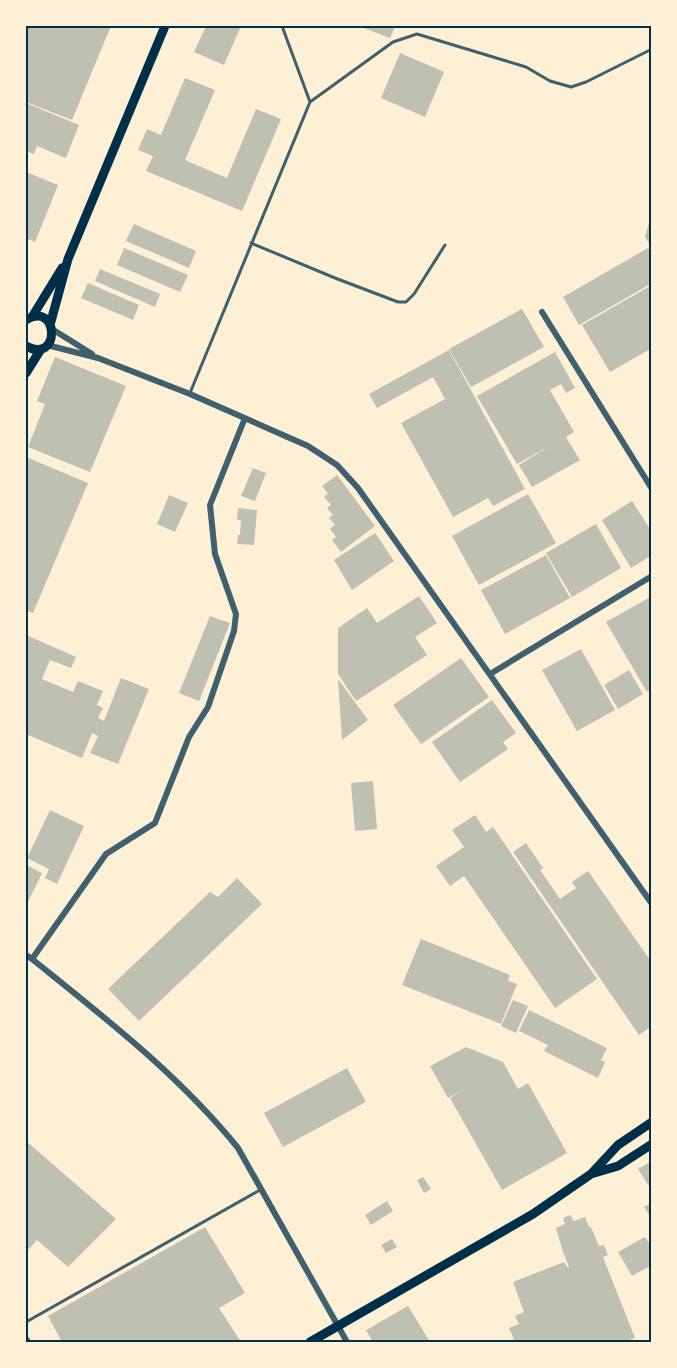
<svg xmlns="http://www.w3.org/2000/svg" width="677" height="1368" font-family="Bitter,serif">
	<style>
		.building { fill: #bec0b2 }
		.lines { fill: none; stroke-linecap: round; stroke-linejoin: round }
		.service { stroke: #3f606c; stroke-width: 3 }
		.minor { stroke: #3f606c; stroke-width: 6 }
		.secondary { stroke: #003049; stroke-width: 9 }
		.neatline { fill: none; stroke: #003049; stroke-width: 2 }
	</style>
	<rect width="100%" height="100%" fill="#fdf0d5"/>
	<path class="building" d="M26,26H111L72,120L26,102Z
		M206,26H241L224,65L194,52Z
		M359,26H395L390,38Z
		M400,53L444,72L425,117L381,98Z
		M185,78L215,90L185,160L227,178L256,109L281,119L242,211L146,171L153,156L138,150L147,129L161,135Z
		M26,103L79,125L66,158L37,146L34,154L26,151Z
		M26,172L58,185L35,242L26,238Z
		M651,216H652V248L645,237Z
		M134,224L196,251L189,268L126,241Z
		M124,248L188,275L180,292L117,265Z
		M648,248L652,253V283L579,325L563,297Z
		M100,269L160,294L155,307L95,281Z
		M88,283L139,305L133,320L81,298Z
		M652,285V348L610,372L582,325Z
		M522,309L544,347L471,387L449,349Z
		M449,350L525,489L493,506L488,498L453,517L401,423L445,399L433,377L377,408L369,394Z
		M555,352L575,388L566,393L561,384L550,390L574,432L566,437L580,460L532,487L519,465L548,447L517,464L477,396Z
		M55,357L126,386L90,472L28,447L45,404L37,401Z
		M26,457L88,483L33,613L26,610Z
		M253,468L266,473L255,501L241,496Z
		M337,475L375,526L341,552L332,540L336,537L330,529L335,525L329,518L333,515L327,508L331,505L324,497L328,494L322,486Z
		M528,494L556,543L479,585L452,536Z
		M169,495L188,503L175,532L157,524Z
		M632,501L652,532V555L631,568L602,520Z
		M238,508L257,510L254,545L237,544L238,535H240L241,520H237Z
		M596,524L621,568L572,597L546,553Z
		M375,533L394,561L352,590L334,560Z
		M546,555L570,598L505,634L481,590Z
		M419,596L437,623L415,637L427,655L356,701L338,674V628L367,608L377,623Z
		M652,596V689L647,692L606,622Z
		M210,616L230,623L199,701L179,693Z
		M26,635L76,657L71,668L50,660L42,679L73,692L78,681L103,691L97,705L103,708L98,718L104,721L121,678L149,689L118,764L90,753L98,736L92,733L82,758L26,734Z
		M581,649L615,710L577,731L542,670Z
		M461,658L489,697L421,744L393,705Z
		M629,670L643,694L618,709L604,685Z
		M338,679L368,720L342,740Z
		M492,700L516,733L503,742L508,749L460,782L432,742Z
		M373,781L377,829L355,831L351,783Z
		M50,810L84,826L57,884L45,878L49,869L27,858Z
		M475,815L486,832L493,827L597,979L555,1008L464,876L450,886L436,866L464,847L452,830Z
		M526,843L543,868L540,870L560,899L576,888L572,882L588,871L652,963V1026L639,1035L513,852Z
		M26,865L42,873L26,906Z
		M237,878L262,904L139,1021L108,989L210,892L218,897Z
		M421,939L510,975L508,981L517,984L501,1024L402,985Z
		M513,1000L528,1006L516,1033L501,1026Z
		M529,1010L607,1048L601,1060L605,1062L598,1078L544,1051L548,1045L519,1031Z
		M466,1047L503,1062L518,1089L528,1083L567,1153L502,1190L450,1098L465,1089L448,1098L430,1066Z
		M347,1068L366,1102L283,1147L264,1113Z
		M26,1141L116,1219L68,1267L37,1240L26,1252Z
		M652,1161V1191L638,1169Z
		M423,1177L431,1189L424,1193L417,1180Z
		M387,1201L393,1211L371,1225L365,1215Z
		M652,1203V1219L644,1207Z
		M570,1215L574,1221L585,1217L589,1227H591L599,1246L604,1245L608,1255L603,1257L635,1338L624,1342H515L509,1328L519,1324L515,1316L524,1312L513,1282L564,1262L568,1268L569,1267L563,1252L556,1228L565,1224L563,1218Z
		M205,1227L245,1293L219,1308L241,1342H62L48,1316Z
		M645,1237L652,1247V1265L632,1276L618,1252Z
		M392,1239L397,1247L386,1253L381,1245Z
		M408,1306L430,1342H373L366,1330Z"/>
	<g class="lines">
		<path class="service" d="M282,26L310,102
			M251,243L335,278L398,302H406L414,294L445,245
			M190,393L310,102L393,42L417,34L526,67L550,81L571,87L586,82L652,49
			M26,1322L260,1190"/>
		<path class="minor" d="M542,312L652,489
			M52,329L92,354
			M47,345L98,358L190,394L308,446L337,465L358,488L652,904
			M490,674L652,576
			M26,955L32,959C104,1017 179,1075 238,1148L347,1342
			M32,959L106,854L155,823L189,737L208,707L234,631L236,614L215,554L210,505L245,418
			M26,1339L28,1342"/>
		<path class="secondary" d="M32,317L62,268
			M26,320C59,300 61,365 26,346
			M50,325L68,259L165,26
			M26,373L41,349
			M591,1174L618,1166L652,1144
			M310,1342L533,1214L591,1174L618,1145L652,1122"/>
	</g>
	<rect width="677" height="1368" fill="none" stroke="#fdf0d5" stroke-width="54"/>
	<rect x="27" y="27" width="623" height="1314" class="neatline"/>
</svg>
